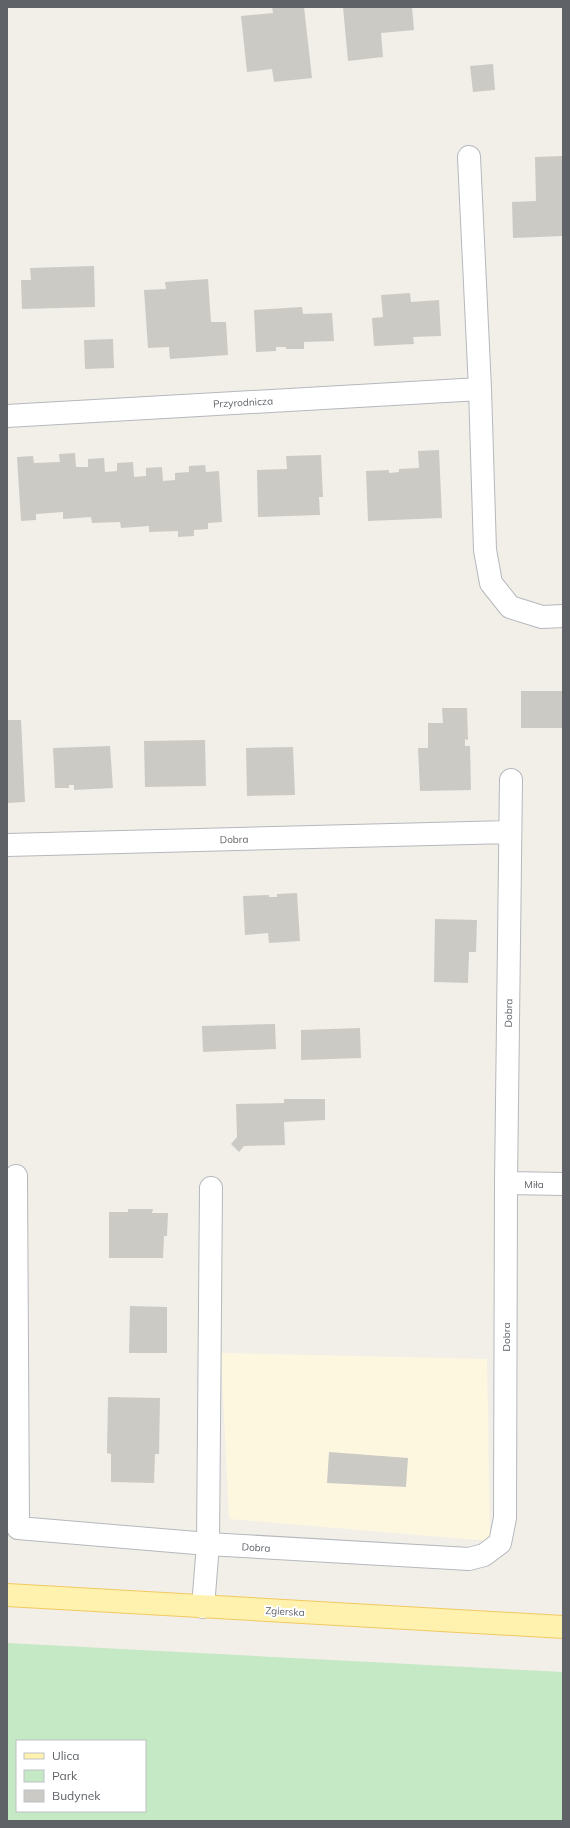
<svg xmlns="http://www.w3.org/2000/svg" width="570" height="1828" font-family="Mulish,sans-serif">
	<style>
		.commercial { fill: #fef7e0 }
		.green { fill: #c5e8c5; fill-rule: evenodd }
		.building { fill: #cccac5 }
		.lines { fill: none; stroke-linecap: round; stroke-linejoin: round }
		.minor-casing { stroke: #b5b8bc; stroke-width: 24 }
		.major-casing { stroke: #f2c960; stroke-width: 24 }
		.minor { stroke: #fff; stroke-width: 22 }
		.major { stroke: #fff2af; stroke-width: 22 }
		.labels { text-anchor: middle; stroke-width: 4; stroke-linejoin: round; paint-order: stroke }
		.street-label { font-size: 10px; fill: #5f6368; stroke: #fff }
	</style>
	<rect width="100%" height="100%" fill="#f1efe8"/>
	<path class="commercial" d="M221,1353L487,1359L490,1541L229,1519Z"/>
	<path class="green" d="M7,1643L563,1672V1821H7ZM17,1741H145V1811H17Z"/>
	<path class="building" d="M272,7H304L312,78L274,82L272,69L247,72L241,16L273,13Z
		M343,7H412L414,30L381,33L383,57L348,61Z
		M493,64L495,90L473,92L470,66Z
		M563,156V236L513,238L512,202L536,201L535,157Z
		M94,266L95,307L22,309L21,280H31L30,268Z
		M208,279L211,322H226L228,355L170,359L169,347L148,348L144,290L166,289L165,282Z
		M410,293L411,302L439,300L441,336L413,337L414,344L374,346L372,318L383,317L381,295Z
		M302,307L303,314L332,313L334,341L304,342V349H286V347H276V351L256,352L254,310Z
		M113,339L114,368L85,369L84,340Z
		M439,450L442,518L368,521L366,471L389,470V473L399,472V469L419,468L418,451Z
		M75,453L76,467H88V459L104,458L105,472L117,471V463L133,462L134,477L146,476V468L162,467L163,481L175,480V473L189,472V466L205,465L206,472L219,471L222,522L208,523V529L194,530V536L178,537V531L149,532V526L121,528L120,522L92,523L91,517L63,519V512L36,514V520L21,521L17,457L33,456L34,463L60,462L59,454Z
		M321,455L323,497H319L320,515L258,517L257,470L287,469L286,456Z
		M521,691H563V728H521Z
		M442,708H467L468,740L465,739V746H470L471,790L420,791L418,748H428V723H443Z
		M7,720H21L25,802L7,803Z
		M205,740L206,786L145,787L144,741Z
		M110,746L113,788L74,790V785H69V788H55L53,748Z
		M293,747L295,795L247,796L246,748Z
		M297,893L300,941L269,943L268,933L245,935L243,896L269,895V897H277V894Z
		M435,919L477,920L476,952H469L468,983L434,982Z
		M275,1024L276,1049L203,1052L202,1026Z
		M360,1028L361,1058L301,1060V1030Z
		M284,1099H325V1120L284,1122L285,1145L244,1146L239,1152L231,1144L237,1137L236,1104L284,1103Z
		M128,1209H153L152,1213H168L167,1236H164L163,1258H109V1212H128Z
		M130,1306L167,1307V1353H129Z
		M108,1397L160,1398L159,1454H155L154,1483L111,1482V1454L107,1453Z
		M329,1452L408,1458L406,1487L327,1483Z"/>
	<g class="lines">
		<g class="minor-casing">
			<path id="minor" d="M469,157L480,389L485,550L491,583L510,607L542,617L563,616
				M7,416L480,389
				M7,845L509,832
				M16,1176L18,1528L208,1544L203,1607
				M506,1183L563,1184
				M211,1188L208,1544L469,1559L484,1555L500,1543L505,1518L506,1183L511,780"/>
		</g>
		<g class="major-casing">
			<path id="major" d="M7,1595L563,1627"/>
		</g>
		<use href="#minor" class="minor"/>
		<use href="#major" class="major"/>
	</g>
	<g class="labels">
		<g class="street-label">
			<text transform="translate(243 402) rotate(-3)" y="4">Przyrodnicza</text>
			<text transform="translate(234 839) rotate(-1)" y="4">Dobra</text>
			<text transform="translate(508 1013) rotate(-89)" y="4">Dobra</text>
			<text x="534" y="1188">Miła</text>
			<text transform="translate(506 1337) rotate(-90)" y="4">Dobra</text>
			<text transform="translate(256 1547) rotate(3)" y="4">Dobra</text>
			<text transform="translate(285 1611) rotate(3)" y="4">Zgierska</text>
		</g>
	</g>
	<rect width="570" height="1828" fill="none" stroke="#5f6368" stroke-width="16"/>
	<rect x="16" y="1740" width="130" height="72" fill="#ffffff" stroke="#bfc1c3"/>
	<rect x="24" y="1753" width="20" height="6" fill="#fff2af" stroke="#bfc1c3"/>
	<text x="52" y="1760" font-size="12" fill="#5f6368">Ulica</text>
	<rect x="24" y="1770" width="20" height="12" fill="#c5e8c5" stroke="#bfc1c3"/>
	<text x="52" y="1780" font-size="12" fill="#5f6368">Park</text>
	<rect x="24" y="1790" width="20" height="12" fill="#cccac5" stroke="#bfc1c3"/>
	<text x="52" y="1800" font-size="12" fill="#5f6368">Budynek</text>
</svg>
